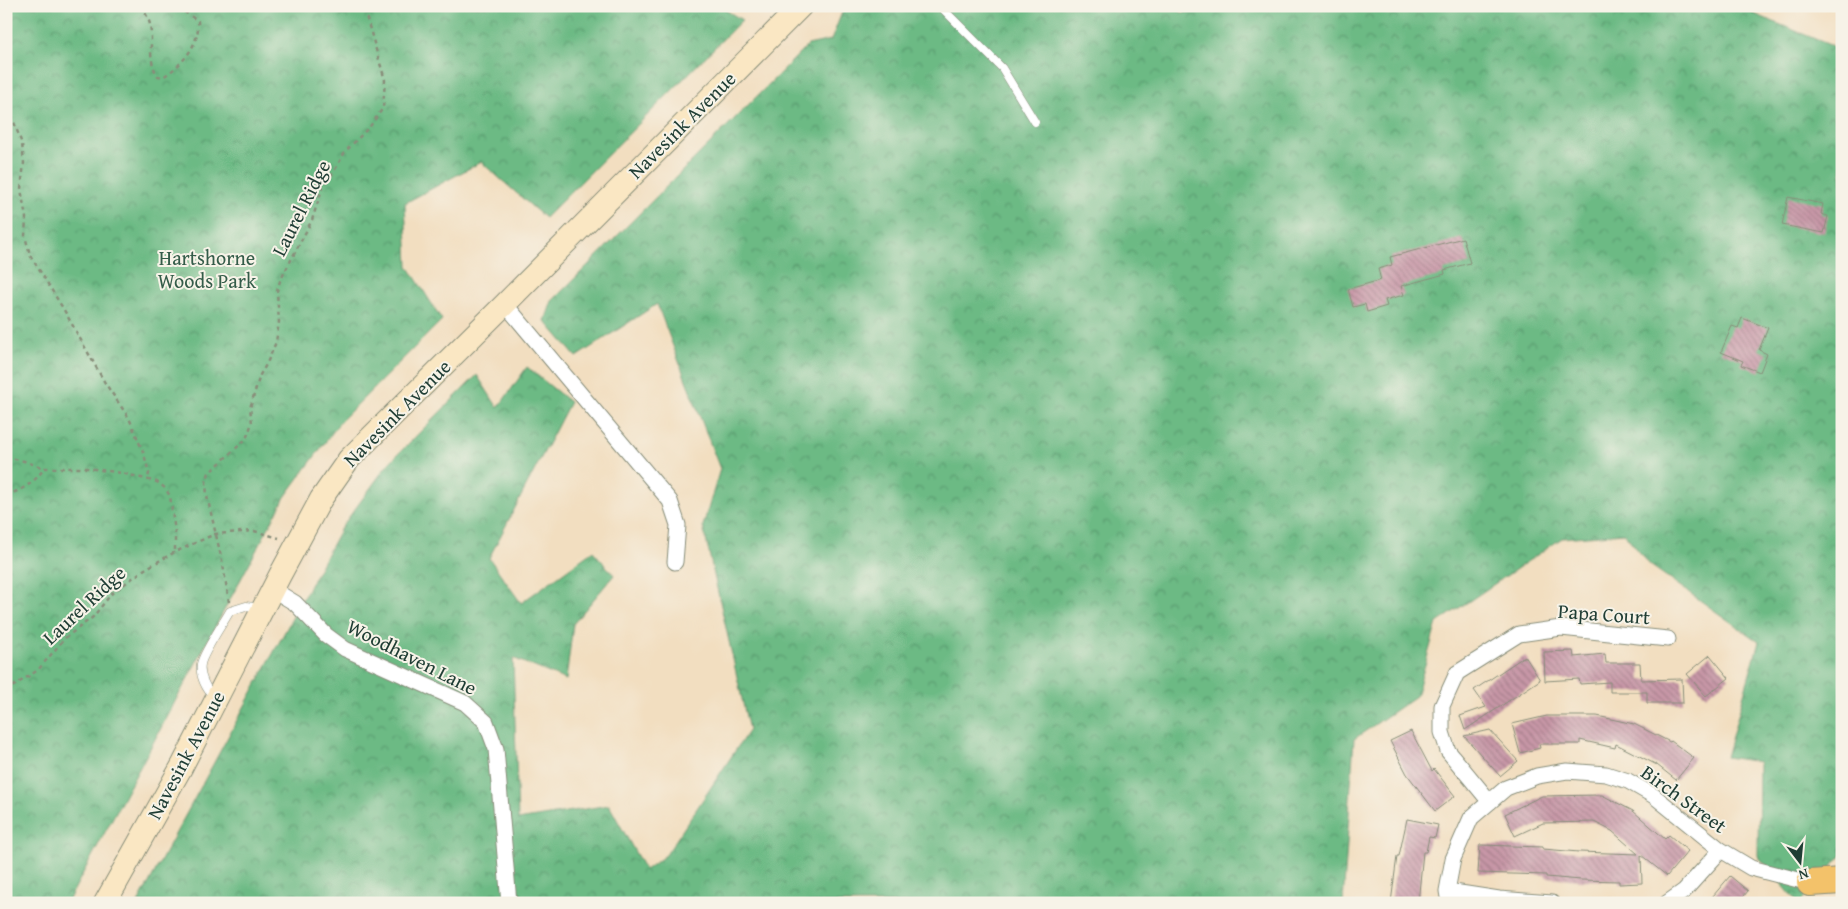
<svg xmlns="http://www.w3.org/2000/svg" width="1848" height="909" font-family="'Gentium Book Plus',serif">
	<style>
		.forest { fill: url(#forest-crowns); stroke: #467c5c }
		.building { fill: url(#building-back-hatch) }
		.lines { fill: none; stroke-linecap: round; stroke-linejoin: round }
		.service-casing { stroke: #888e7a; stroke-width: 9 }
		.minor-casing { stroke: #888e7a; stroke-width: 17 }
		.secondary-casing { stroke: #888e7a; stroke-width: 24 }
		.trunk-casing { stroke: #888e7a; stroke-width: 28 }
		.path { stroke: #888e7a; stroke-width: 2.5; stroke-dasharray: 4 4; stroke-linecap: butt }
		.service { stroke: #fff; stroke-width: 8 }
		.minor { stroke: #fff; stroke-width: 15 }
		.secondary { stroke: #fae7c3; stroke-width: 22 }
		.trunk { stroke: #f3c26a; stroke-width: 26 }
		.labels { text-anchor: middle; stroke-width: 4; stroke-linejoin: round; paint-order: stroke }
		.street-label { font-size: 20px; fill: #1f3d34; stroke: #f7f3e8 }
		.park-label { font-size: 20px; fill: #345c49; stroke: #f7f3e8 }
	</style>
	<defs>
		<pattern id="forest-crowns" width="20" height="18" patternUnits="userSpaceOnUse" patternTransform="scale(1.25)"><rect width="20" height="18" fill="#6cba84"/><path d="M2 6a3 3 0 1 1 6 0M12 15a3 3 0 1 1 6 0" fill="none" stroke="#58986d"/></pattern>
		<pattern id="building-back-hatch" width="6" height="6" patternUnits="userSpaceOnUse" patternTransform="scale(1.25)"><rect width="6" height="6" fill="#c897a7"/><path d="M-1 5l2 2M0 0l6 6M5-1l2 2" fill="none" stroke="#a27c89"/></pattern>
	</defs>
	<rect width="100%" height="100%" fill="#f7f3e8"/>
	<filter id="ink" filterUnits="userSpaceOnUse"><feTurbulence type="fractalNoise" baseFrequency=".02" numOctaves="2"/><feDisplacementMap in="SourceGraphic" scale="10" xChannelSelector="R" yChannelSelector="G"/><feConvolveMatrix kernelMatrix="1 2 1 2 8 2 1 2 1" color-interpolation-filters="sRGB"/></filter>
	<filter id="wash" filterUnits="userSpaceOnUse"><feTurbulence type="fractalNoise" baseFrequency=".0096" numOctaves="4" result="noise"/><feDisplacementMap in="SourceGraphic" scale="20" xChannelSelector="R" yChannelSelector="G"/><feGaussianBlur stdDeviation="1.12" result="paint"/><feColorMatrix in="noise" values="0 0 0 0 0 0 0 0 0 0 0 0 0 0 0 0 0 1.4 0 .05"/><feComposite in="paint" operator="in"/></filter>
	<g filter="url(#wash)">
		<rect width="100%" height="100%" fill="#f2dec0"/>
		<path class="forest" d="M6,6H719L742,20L545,218L481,162L405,203L408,266L442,320L340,422L285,497L67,903H6Z
			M846,6H1172L1183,13L1229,6H1735L1842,50V855L1800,903H1798L1758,856L1759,762L1726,757L1759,642L1650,565L1624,533L1562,538L1437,623L1416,696L1354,739L1343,903H138L341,528L388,464L477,375L498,408L527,367L570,402L489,558L521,603L593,551L614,575L573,624L566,680L513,658L518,820L609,805L645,870L666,855L749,730L703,526L720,469L657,304L576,357L545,321L552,301L808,45L831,40L843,10Z"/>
		<g id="blocks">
			<path class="building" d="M1788,197L1823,204L1821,214L1828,216L1824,233L1782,225Z
				M1463,238L1470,263L1444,270L1445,274L1401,286L1404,295L1385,300L1387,306L1367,312L1365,304L1353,307L1348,289L1381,280L1378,269L1392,265L1390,257Z
				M1742,318L1768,328L1759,350L1767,354L1760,372L1741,365L1743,361L1721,352L1732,326L1738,328Z
				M1573,651L1574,657L1605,654L1606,663H1640L1641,680L1682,679L1683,703H1647V692H1610V682L1580,684L1579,679L1545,681L1544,652Z
				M1710,655L1729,678L1706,696L1687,674Z
				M1525,656L1540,680L1465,730L1460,716L1486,707L1474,690Z
				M1547,716H1597L1634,724L1670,742L1671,741L1694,758L1676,780L1657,765L1616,744L1615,748L1580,740V744H1539L1540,748L1520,753L1512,724Z
				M1490,730L1518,761L1500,776L1464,736Z
				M1411,731L1432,771L1434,769L1455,796L1435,811L1407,774L1390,741Z
				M1602,795L1633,811L1665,839L1669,835L1688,851L1667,876L1641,855L1642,883L1619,884V881L1581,880L1546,877V875L1478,873L1480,845L1543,847V849L1579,852L1638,854L1612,831L1594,822L1543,823L1515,836L1505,814L1542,796Z
				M1407,819L1438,825L1435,838L1429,837L1426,852H1423L1418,903H1391L1397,856H1399Z
				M1730,876L1748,891L1738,903H1707Z"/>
		</g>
	</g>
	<g filter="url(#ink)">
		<use href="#blocks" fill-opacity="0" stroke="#888e7a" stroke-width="1"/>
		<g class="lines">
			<g class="service-casing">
				<path id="service" d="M940,6L1002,68L1035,122
					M214,696C206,690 199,675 201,664C203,653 224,622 230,611L246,606L261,608"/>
			</g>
			<g class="minor-casing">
				<path id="minor" d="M505,304L670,501L678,525L675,562
					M272,589L295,603L326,635L345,649L465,703L486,722L496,749L509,903
					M1490,802L1448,751L1442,732V706L1457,673L1519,634L1561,628L1668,639
					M1447,891L1499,899L1552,903
					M1449,903L1447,891L1453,859L1471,818L1506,788L1537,776L1567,771L1606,774L1628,781L1654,796L1721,850L1751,868L1810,883
					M1667,903L1684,891L1721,850"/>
			</g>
			<g class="secondary-casing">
				<path id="secondary" d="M105,903L182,766L280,575L321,499L349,459L505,304L801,6"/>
			</g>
			<g class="trunk-casing">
				<path id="trunk" d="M1810,883L1842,881"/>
			</g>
			<path class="path" d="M142,6C144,12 149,18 150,25C153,42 147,60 158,76L163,77C182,65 200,45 198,21L176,6
				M6,25V28
				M6,100L22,144L24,163L21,189L26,218L25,236L30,255L64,310L105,383L129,418L144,454L149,473L148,478
				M6,457L24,461L44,468H87L122,473L157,482L165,488L170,496L175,532V552
				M6,495C21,491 36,482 44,468
				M229,602L223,565L207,496L206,482L209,473L246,439L252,423L250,408L260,375L267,363L276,342L279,322L277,291L280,281L312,220L323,186L333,173L345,152L371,125L383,108L385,80L363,6
				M6,691L38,670L65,638L93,617L112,593L145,569L175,552L215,534L254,531L279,538"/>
			<use href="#service" class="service"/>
			<use href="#minor" class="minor"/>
			<use href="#secondary" class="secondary"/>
			<use href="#trunk" class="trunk"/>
		</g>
	</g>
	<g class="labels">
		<g class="street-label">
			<text transform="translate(682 125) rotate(-45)" y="7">Navesink Avenue</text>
			<text transform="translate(301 208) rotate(-63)" y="7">Laurel Ridge</text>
			<text transform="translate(397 413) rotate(-45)" y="7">Navesink Avenue</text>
			<text transform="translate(84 605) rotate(-43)" y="7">Laurel Ridge</text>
			<text transform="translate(1604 614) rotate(4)" y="7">Papa Court</text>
			<text transform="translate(412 657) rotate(27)" y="7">Woodhaven Lane</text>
			<text transform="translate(186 755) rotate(-62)" y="7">Navesink Avenue</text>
			<text transform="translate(1684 799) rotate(36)" y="7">Birch Street</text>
		</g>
		<g class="park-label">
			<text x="207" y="265">Hartshorne<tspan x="207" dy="23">Woods Park</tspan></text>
		</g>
	</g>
	<rect width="1848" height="909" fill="none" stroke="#f7f3e8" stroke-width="25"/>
	<g transform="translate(1800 862) rotate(164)" stroke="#f7f3e8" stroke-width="4" paint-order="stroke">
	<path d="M0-4L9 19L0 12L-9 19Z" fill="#1f3d34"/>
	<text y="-8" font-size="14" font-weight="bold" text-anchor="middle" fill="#1f3d34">N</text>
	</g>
</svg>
